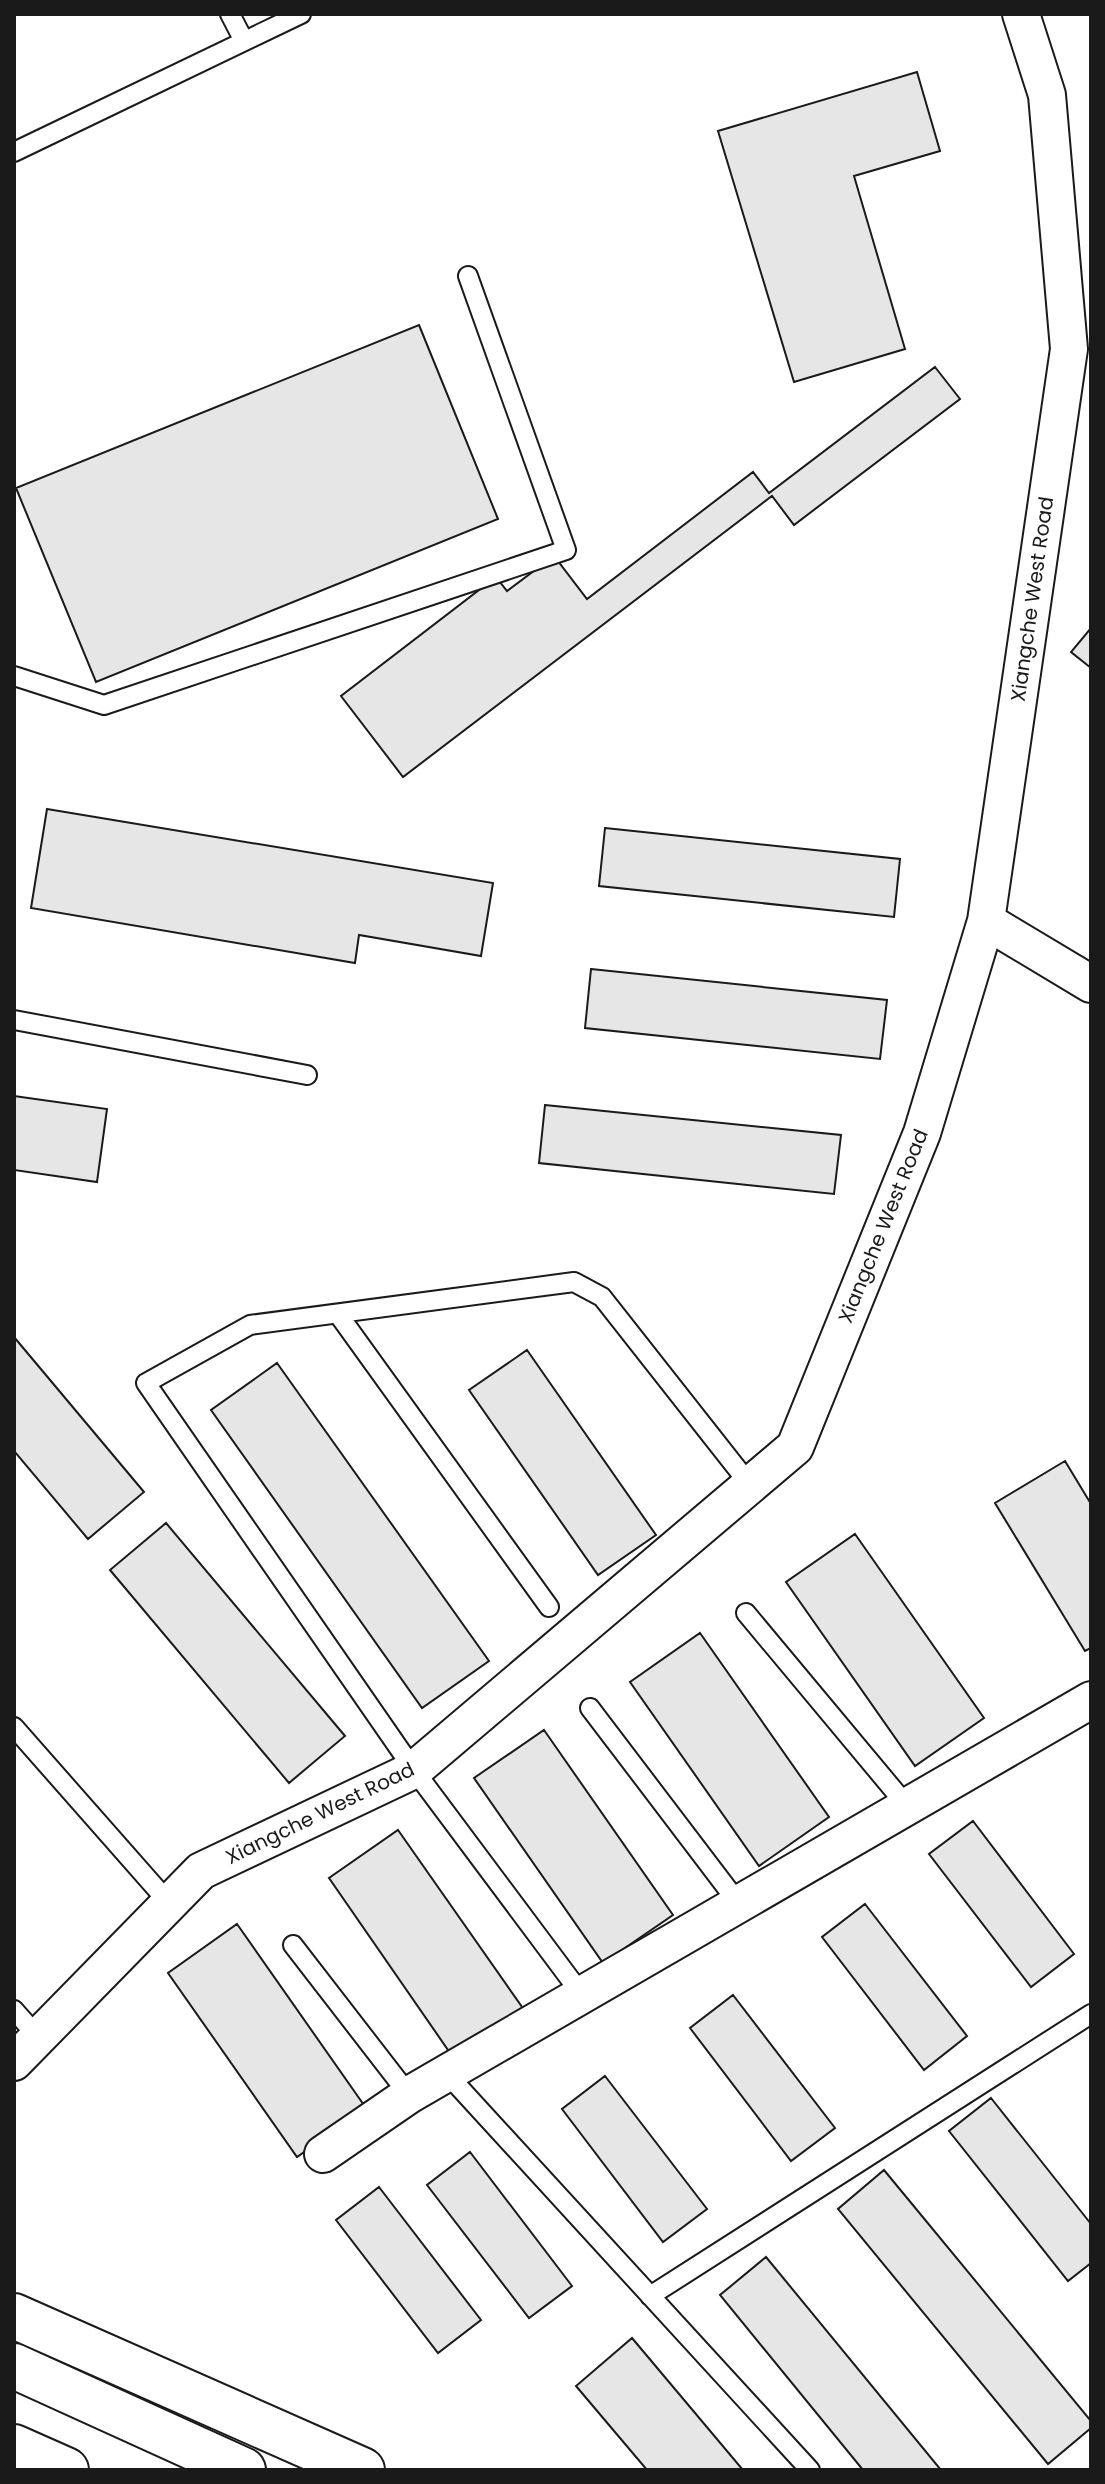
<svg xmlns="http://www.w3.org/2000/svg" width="1105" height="2484" font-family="Poppins,sans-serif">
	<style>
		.building { fill: #e6e6e6; stroke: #1a1a1a; stroke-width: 2 }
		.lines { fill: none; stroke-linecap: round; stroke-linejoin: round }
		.lane-casing { stroke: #1a1a1a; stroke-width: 22 }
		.street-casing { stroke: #1a1a1a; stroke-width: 40 }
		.secondary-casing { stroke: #1a1a1a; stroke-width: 48 }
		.highway-casing { stroke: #1a1a1a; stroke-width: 48 }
		.lane { stroke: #fff; stroke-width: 18 }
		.street { stroke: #fff; stroke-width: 36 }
		.secondary { stroke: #fff; stroke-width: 44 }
		.highway { stroke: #fff; stroke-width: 44 }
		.labels { text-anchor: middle; stroke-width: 6; stroke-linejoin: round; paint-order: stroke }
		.street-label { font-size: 20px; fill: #1a1a1a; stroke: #fff }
	</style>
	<rect width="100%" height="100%" fill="#fff"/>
	<path class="building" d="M917,72L940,151L854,176L905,349L794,382L718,131Z
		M419,325L498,519L96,682L16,488Z
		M935,367L960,399L794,525L772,496L403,777L341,696L496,577L507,591L554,556L587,599L753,472L769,493Z
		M1091,628V668L1071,652Z
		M47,809L493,883L481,956L359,935L355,963L31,908Z
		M605,828L900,859L894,917L599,886Z
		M591,969L887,1000L880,1059L585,1028Z
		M14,1096L107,1109L97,1182L14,1170Z
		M545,1105L841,1135L834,1194L539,1163Z
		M14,1337L144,1492L88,1539L14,1451Z
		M527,1350L656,1535L598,1575L469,1390Z
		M277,1363L489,1661L422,1708L211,1410Z
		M1065,1461L1091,1504V1648L1085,1651L995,1503Z
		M166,1523L345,1736L289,1783L110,1570Z
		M855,1534L984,1718L915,1766L786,1582Z
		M700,1633L829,1817L759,1866L630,1682Z
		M544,1730L673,1915L603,1963L474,1778Z
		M973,1821L1074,1954L1031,1987L929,1854Z
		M398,1830L527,2014L457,2063L329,1878Z
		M865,1904L967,2036L924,2070L822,1937Z
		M237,1924L366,2108L297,2157L168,1973Z
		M733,1995L835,2128L791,2161L690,2028Z
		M605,2076L707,2209L663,2242L562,2109Z
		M991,2098L1091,2224V2263L1068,2281L949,2131Z
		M470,2152L572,2286L529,2318L427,2185Z
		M884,2170L1091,2421V2428L1048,2464L838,2209Z
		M379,2187L481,2320L438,2353L336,2220Z
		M766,2257L941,2470H863L720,2295Z
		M632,2338L743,2470H647L576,2386Z"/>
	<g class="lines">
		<g class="lane-casing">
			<path id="lane" d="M230,14L244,41
				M14,152L301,14
				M14,676L104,705L566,550L468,276
				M14,1020L307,1075
				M338,1314L549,1607
				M746,1613L907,1806
				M590,1708L739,1904
				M14,1727L169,1903
				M293,1945L409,2095
				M582,1995L414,1770L146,1383L250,1325L574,1282L602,1297L750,1485
				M14,2010L38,2037
				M447,2074L810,2470
				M650,2296L1091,2014"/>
		</g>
		<g class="street-casing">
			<path id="street" d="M986,921L1091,984
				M14,2062L201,1871L414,1770L795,1447L922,1133L986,921L1069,349L1047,95L1021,14
				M323,2154L409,2095L1091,1700"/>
		</g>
		<g class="secondary-casing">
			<path id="secondary" d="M14,2316L362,2470"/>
		</g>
		<g class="highway-casing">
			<path id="highway" d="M14,2366L243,2470
				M14,2447L66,2470"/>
		</g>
		<use href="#lane" class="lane"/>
		<use href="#street" class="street"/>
		<use href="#secondary" class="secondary"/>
		<use href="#highway" class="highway"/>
	</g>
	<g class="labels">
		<g class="street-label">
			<text transform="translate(1032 599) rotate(-82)" y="7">Xiangche West Road</text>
			<text transform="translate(883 1226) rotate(-68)" y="7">Xiangche West Road</text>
			<text transform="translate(320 1813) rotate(-26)" y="7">Xiangche West Road</text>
		</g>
	</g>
	<rect width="1105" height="2484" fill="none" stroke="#1a1a1a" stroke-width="32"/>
</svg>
